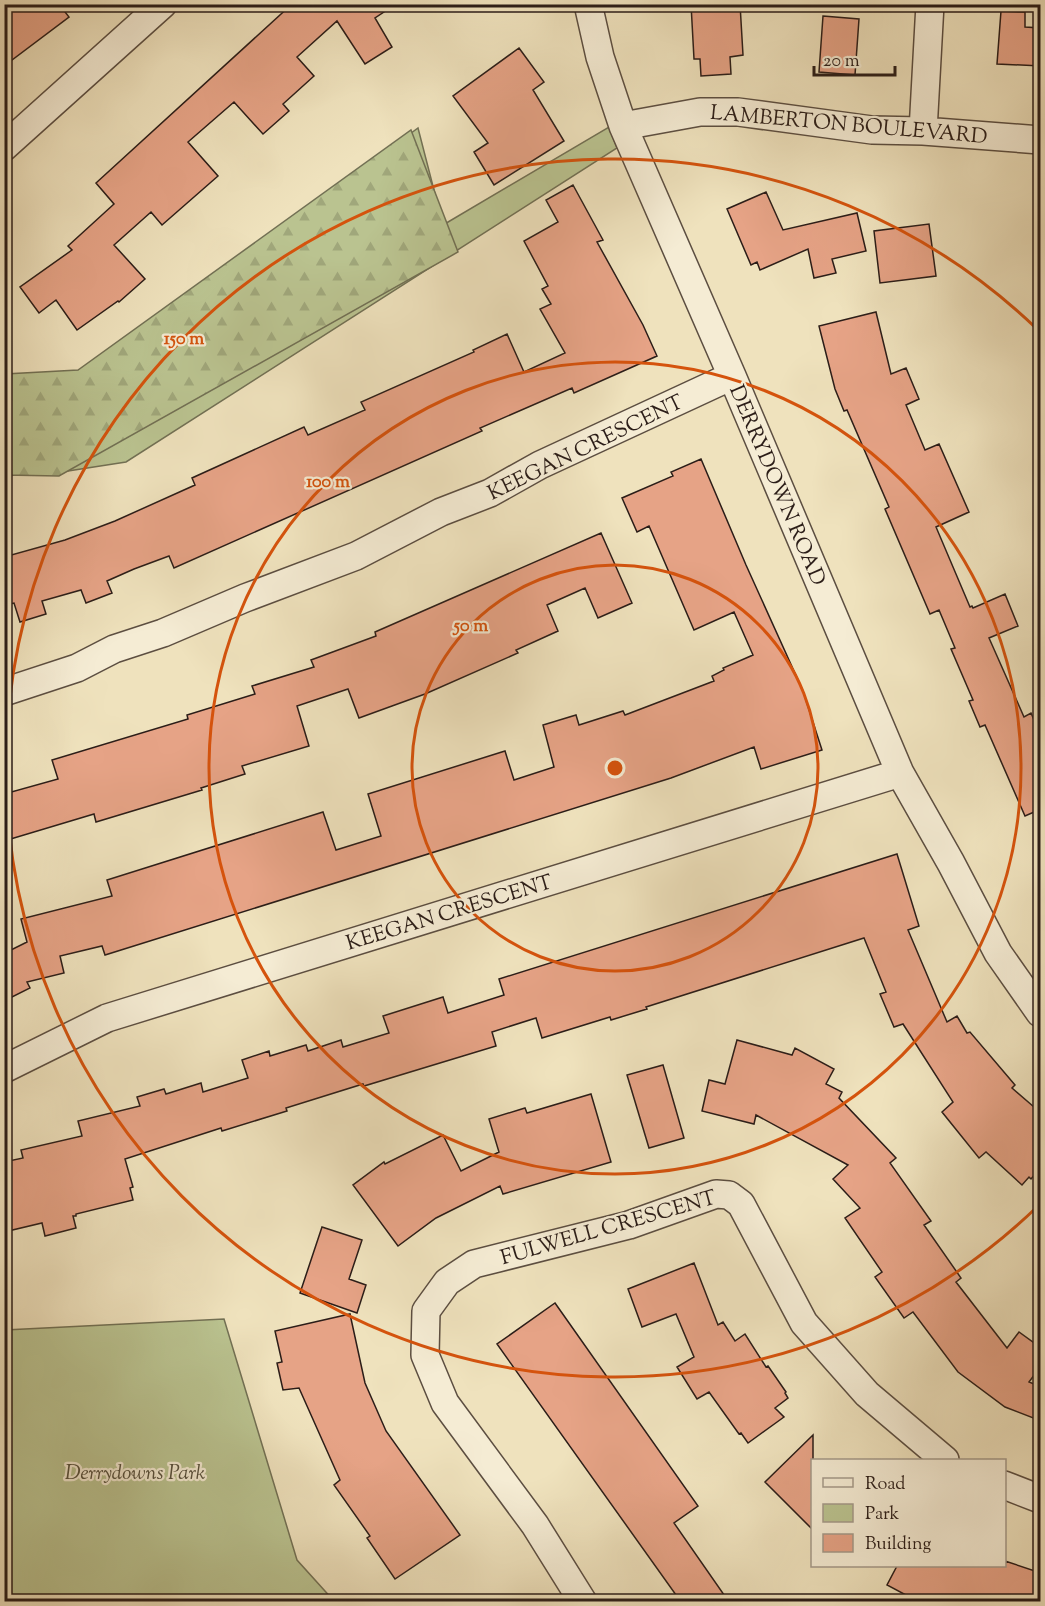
<svg xmlns="http://www.w3.org/2000/svg" width="1045" height="1606" font-family="'Sorts Mill Goudy',serif">
	<style>
		.green { fill: #bac390; stroke: #727054; stroke-width: 1.5 }
		.forest { fill: url(#forest-firs); stroke: #727054; stroke-width: 1.5 }
		.building { fill: #e6a386; stroke: #2b1d18; stroke-width: 1.5 }
		.lines { fill: none; stroke-linecap: round; stroke-linejoin: round }
		.street-casing { stroke: #5c4e41; stroke-width: 30 }
		.street { stroke: #f5ecd4; stroke-width: 27 }
		.ring { fill: none; stroke: #d5530d; stroke-width: 3 }
		.labels { text-anchor: middle; stroke-width: 4.5; stroke-linejoin: round; paint-order: stroke }
		.street-label { font-size: 21px; fill: #2b1d18; stroke: #f5ecd4 }
		.park-label { font-size: 21px; font-style: italic; fill: #564f3c; stroke: #f5ecd4 }
		.centre { fill: #d5530d; stroke: #f5ecd4; stroke-width: 3 }
		.ring-label { font-size: 18px; text-anchor: middle; font-weight: bold; fill: #d5530d; stroke: #f5ecd4; stroke-width: 4.5; stroke-linejoin: round; paint-order: stroke }
	</style>
	<defs>
		<pattern id="forest-firs" width="22" height="20" patternUnits="userSpaceOnUse" patternTransform="scale(1.5)"><rect width="22" height="20" fill="#bac390"/><path d="M5 1l3.5 6h-7zM16 11l3.5 6h-7z" fill="#a0a77b"/></pattern>
	</defs>
	<rect width="100%" height="100%" fill="#efe2bd"/>
	<filter id="stains"><feTurbulence type="fractalNoise" baseFrequency=".00333" numOctaves="4"/><feColorMatrix values="0 0 0 0 .2 0 0 0 0 .09 0 0 0 0 .02 0 0 0 .5 -.17"/></filter>
	<radialGradient id="worn" r=".72"><stop offset=".6" stop-color="#630" stop-opacity="0"/><stop offset="1" stop-color="#630" stop-opacity=".3"/></radialGradient>
	<path class="green" d="M609,127L617,148L126,462L68,471L5,476L4,393L98,365L418,128L443,225Z
		M224,1319L297,1560L334,1601H5V1330Z"/>
	<path class="forest" d="M411,130L458,252L59,476L5,475V374L78,370Z"/>
	<path class="building" d="M4,4H59L69,17L4,66Z
		M292,4H396L375,18L392,47L365,64L337,21L297,57L314,76L283,104L289,111L263,134L234,102L188,142L218,176L162,225L151,212L114,245L145,279L119,302L118,301L77,330L56,300L39,313L20,287L72,250L68,246L114,204L96,183Z
		M691,4H740L743,55L730,57L731,74L701,76L700,59H694Z
		M1001,11L1025,12V27L1041,28V66L997,64Z
		M823,16L859,19L855,75L819,72Z
		M519,48L544,82L533,90L564,141L494,185L474,152L488,143L453,96Z
		M573,185L603,240L597,242L643,325L657,356L574,393L572,388L480,428L482,431L174,568L169,556L134,569L107,581L112,593L86,603L81,590L42,601L46,614L20,622L14,603L4,605V557L65,540L115,521L195,485L192,478L304,427L308,435L365,410L361,402L474,352L473,350L507,334L524,372L565,353L540,309L551,304L542,289L548,286L524,241L558,222L546,200Z
		M766,192L783,230L857,213L866,251L832,259L836,273L814,278L808,249L760,270L757,262L751,265L727,209Z
		M929,224L936,276L880,283L874,231Z
		M876,312L891,374L906,368L919,399L906,405L925,450L939,444L969,512L936,527L970,607L972,606L973,608L1005,594L1018,626L989,638L1024,717L1031,713L1041,736V809L1025,816L985,725L980,727L969,701L973,700L951,649L955,648L939,610L930,614L885,509L889,507L847,410L844,411L835,389L819,326Z
		M701,459L746,565L803,691L822,750L761,769L754,747L671,778L105,955L102,946L60,956L64,973L27,982L30,988L4,1001V937L11,950L27,942L21,919L112,896L107,880L323,812L336,850L381,836L368,794L505,751L514,780L554,767L543,725L576,715L579,725L623,711L625,715L714,681L712,676L724,670L723,668L753,655L734,612L694,630L649,526L637,532L622,498L673,476L671,472Z
		M601,533L632,603L598,618L585,588L547,605L558,631L516,650L518,653L425,694L359,718L348,689L297,706L309,746L242,766L245,774L201,788L202,790L96,822L94,814L4,841V794L58,779L52,760L188,719L187,715L255,694L252,686L314,667L311,660L376,636L375,632Z
		M897,854L919,926L908,930L947,1022L957,1016L967,1033L970,1032L1015,1085L1012,1088L1041,1113V1167L1031,1179L1029,1177L1022,1185L986,1152L979,1158L942,1112L953,1102L903,1024L894,1027L880,994L886,992L864,938L646,1007L647,1009L611,1020L610,1017L542,1038L536,1018L492,1032L496,1046L364,1086L363,1084L286,1108L287,1111L222,1131L221,1128L125,1159L133,1187L130,1188L133,1200L76,1214V1216H73L76,1228L45,1236L42,1223L4,1232V1162L23,1158L21,1150L82,1136L78,1121L140,1106L137,1097L164,1089L166,1094L201,1083L203,1092L248,1078L242,1060L269,1051L270,1056L306,1045L308,1051L341,1040L343,1047L389,1033L383,1016L443,997L448,1013L504,995L499,979Z
		M737,1040L792,1055L795,1048L834,1069L826,1084L842,1092L839,1098L896,1158L890,1163L931,1221L924,1225L961,1278L956,1282L1007,1348L1019,1332L1041,1348V1366L1029,1382L1041,1387V1421L1005,1407L958,1372L913,1312L904,1318L875,1277L882,1272L845,1218L860,1208L833,1179L848,1165L756,1115L754,1124L702,1111L709,1080L725,1084Z
		M663,1065L684,1138L649,1148L627,1075Z
		M591,1094L611,1162L503,1194L500,1186L436,1218L398,1246L353,1185L384,1162L385,1164L443,1135L461,1171L499,1152L489,1119L525,1108L527,1113Z
		M322,1227L362,1240L349,1279L366,1285L357,1313L300,1293Z
		M694,1263L718,1325L723,1322L735,1341L745,1334L766,1367L768,1366L786,1392L785,1393L788,1398L775,1408L784,1417L748,1443L741,1433L739,1434L709,1392L697,1399L677,1367L694,1357L676,1314L642,1327L628,1289Z
		M555,1303L698,1506L674,1523L729,1602H681L497,1344Z
		M350,1314L365,1383L386,1431L460,1535L395,1579L367,1538L370,1536L334,1485L340,1480L299,1388L283,1390L277,1363L282,1362L275,1331Z
		M813,1435V1530L765,1482Z
		M1005,1561L1041,1573V1602H919L887,1585L897,1566H1005Z"/>
	<g class="lines">
		<g class="street-casing">
			<path id="street" d="M588,4L600,57L623,126L732,376L900,773L951,863L998,953L1040,1013
				M623,126L700,112H738L872,130L923,131L1040,140
				M923,131L930,4
				M4,147L163,4
				M4,692L77,668L114,649L163,633L245,598L356,556L441,512L490,493L540,465L732,376
				M4,1069L107,1018L900,773
				M1004,1485L1040,1499
				M583,1602L535,1525L445,1403L425,1355L426,1311L447,1282L474,1264L629,1225L716,1194L729,1195L741,1204L804,1323L867,1394L945,1460"/>
		</g>
		<use href="#street" class="street"/>
	</g>
	<g class="ring">
		<circle cx="615" cy="768" r="203"/>
		<circle cx="615" cy="768" r="406"/>
		<path d="M1038 1206A609 609 0 1 1 1038 330"/>
	</g>
	<g class="labels">
		<g class="street-label">
			<text transform="translate(849 124) rotate(5)" y="7">LAMBERTON BOULEVARD</text>
			<text transform="translate(585 447) rotate(-26)" y="7">KEEGAN CRESCENT</text>
			<text transform="translate(778 485) rotate(67)" y="7">DERRYDOWN ROAD</text>
			<text transform="translate(449 912) rotate(-17)" y="7">KEEGAN CRESCENT</text>
			<text transform="translate(608 1227) rotate(-16)" y="7">FULWELL CRESCENT</text>
		</g>
		<g class="park-label">
			<text x="135" y="1479">Derrydowns Park</text>
		</g>
	</g>
	<circle cx="615" cy="768" r="9" class="centre"/>
	<g class="ring-label">
		<text x="184" y="344">150 m</text>
		<text x="328" y="487">100 m</text>
		<text x="471" y="631">50 m</text>
	</g>
	<rect width="1045" height="1606" fill="none" stroke="#efe2bd" stroke-width="24"/>
	<rect x="6" y="6" width="1033" height="1594" fill="none" stroke="#2b1d18" stroke-width="3"/>
	<rect x="12" y="12" width="1021" height="1582" fill="none" stroke="#2b1d18" stroke-width="1.5"/>
	<rect x="811" y="1459" width="195" height="108" fill="#f5ecd4" stroke="#a49989" stroke-width="1.5"/>
	<rect x="823" y="1478" width="30" height="9" fill="#f5ecd4" stroke="#a49989" stroke-width="1.5"/>
	<text x="865" y="1489" font-size="18" fill="#2b1d18">Road</text>
	<rect x="823" y="1504" width="30" height="18" fill="#bac390" stroke="#a49989" stroke-width="1.5"/>
	<text x="865" y="1519" font-size="18" fill="#2b1d18">Park</text>
	<rect x="823" y="1534" width="30" height="18" fill="#e6a386" stroke="#a49989" stroke-width="1.5"/>
	<text x="865" y="1549" font-size="18" fill="#2b1d18">Building</text>
	<path d="M814 66v9h81v-9" fill="none" stroke="#2b1d18" stroke-width="3"/>
	<text x="823" y="66" font-size="18" fill="#2b1d18" stroke="#f5ecd4" stroke-width="4.5" paint-order="stroke">20 m</text>
	<rect width="100%" height="100%" filter="url(#stains)"/>
	<rect width="100%" height="100%" fill="url(#worn)"/>
</svg>
